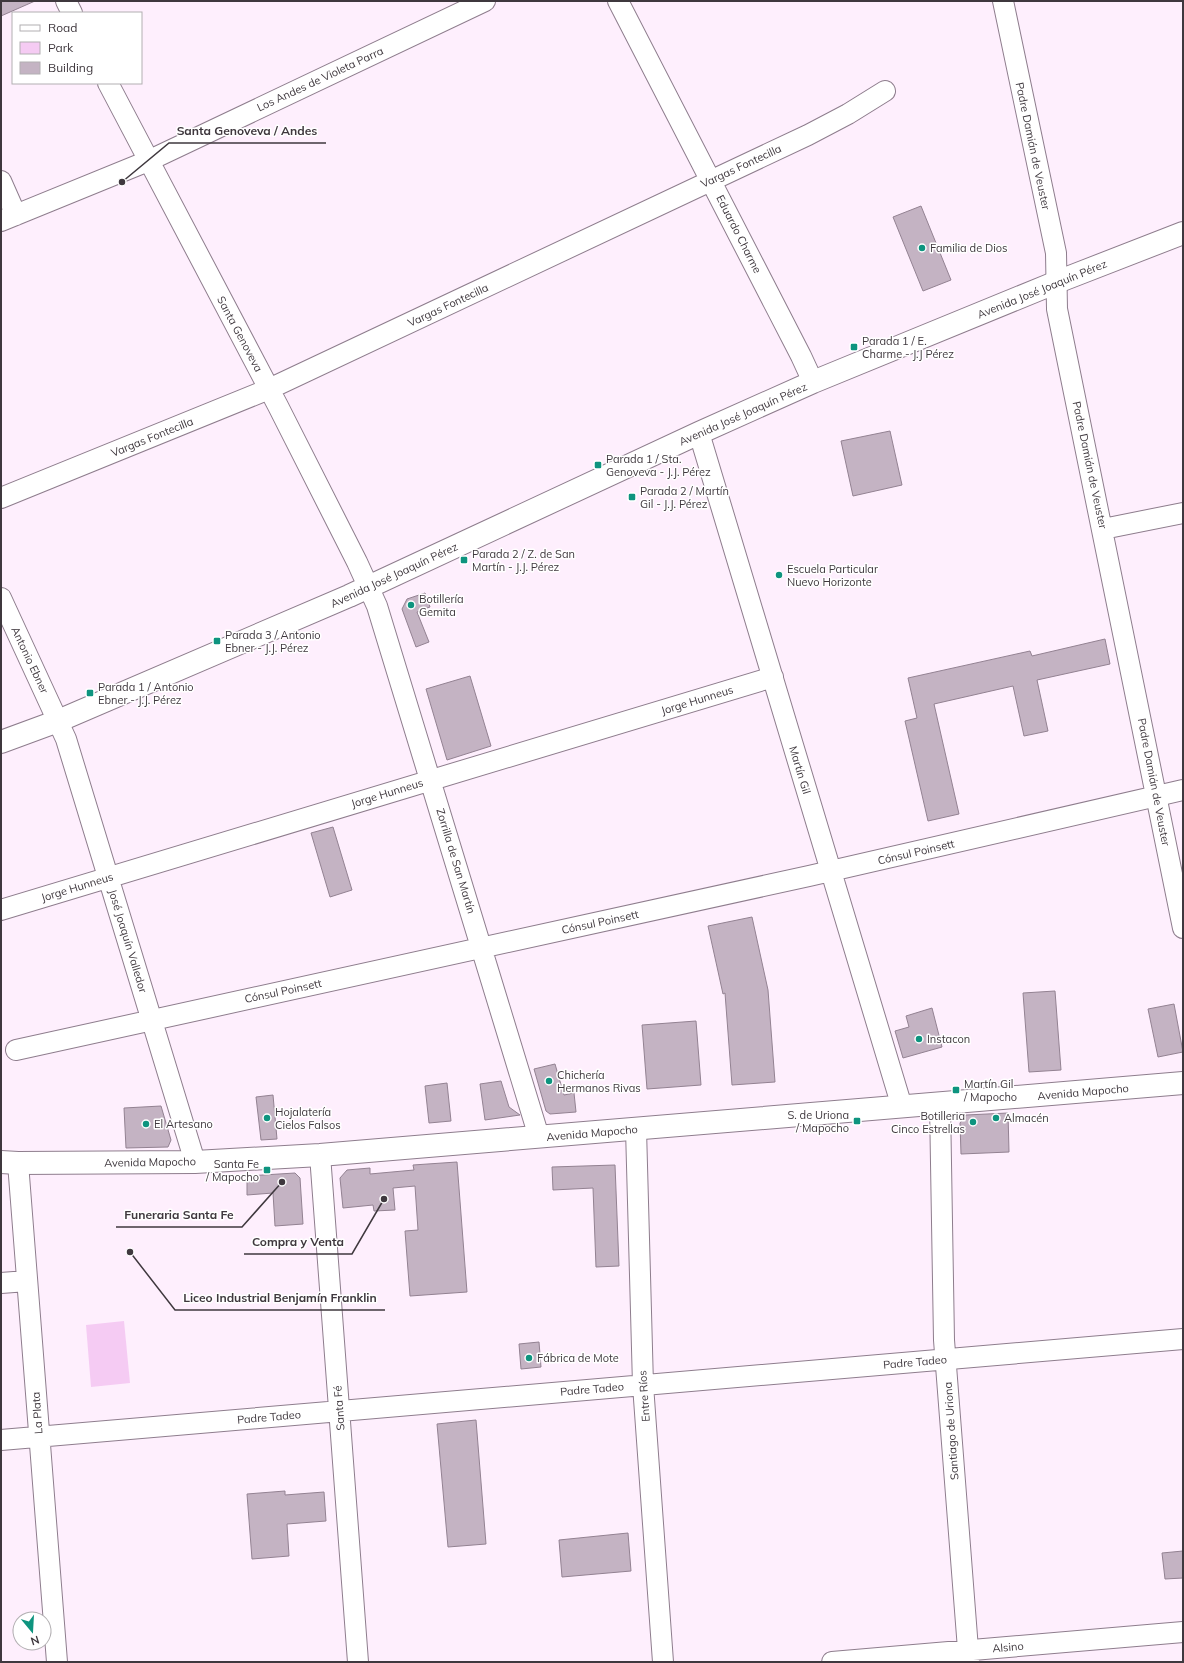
<svg xmlns="http://www.w3.org/2000/svg" width="1184" height="1663" font-family="Mulish,sans-serif">
	<style>
		.park { fill: #f5cbf3 }
		.building { fill: #c4b3c3; stroke: #938292 }
		.lines { fill: none; stroke-linecap: round; stroke-linejoin: round }
		.minor-casing { stroke: #8e7d8d; stroke-width: 22 }
		.major-casing { stroke: #8e7d8d; stroke-width: 24 }
		.minor { stroke: #fff; stroke-width: 20 }
		.major { stroke: #fff; stroke-width: 22 }
		.poi-dot { fill: #0e947f; stroke: #fff; stroke-width: 1.5 }
		.labels { text-anchor: middle; stroke-width: 3; stroke-linejoin: round; paint-order: stroke }
		.street-label { font-size: 11px; fill: #3f383e; stroke: #fff }
		.poi-label { font-size: 11px; fill: #3f383e; stroke: #fff; text-anchor: start }
		.leader { fill: none; stroke: #3f383e; stroke-width: 1.5 }
		.callout-dot { fill: #3f383e; stroke: #fff; stroke-width: 1.5 }
		.callout-label { font-size: 12px; text-anchor: middle; font-weight: bold; fill: #3f383e; stroke: #fff; stroke-width: 3; stroke-linejoin: round; paint-order: stroke }
	</style>
	<rect width="100%" height="100%" fill="#feeffd"/>
	<path class="park" d="M124,1321L130,1383L91,1387L86,1325Z"/>
	<path class="building" d="M1,1H35L1,16Z
		M921,206L951,280L923,291L893,217Z
		M890,431L902,485L853,496L841,441Z
		M425,593L430,607L417,612L429,642L416,647L402,609L407,599Z
		M1105,639L1110,664L1037,680L1048,731L1024,736L1013,686L934,704L959,814L928,821L905,721L917,718L908,678L1030,651L1032,656Z
		M470,676L491,746L447,760L426,689Z
		M333,827L352,890L330,897L311,833Z
		M752,917L768,990L775,1082L732,1085L725,993L723,994L708,926Z
		M1055,991L1061,1070L1029,1072L1023,993Z
		M1174,1004L1183,1052L1158,1057L1148,1009Z
		M932,1008L942,1047L903,1058L895,1031L909,1027L906,1016Z
		M696,1021L701,1085L647,1089L642,1025Z
		M555,1064L564,1095L574,1093L576,1112L550,1114L546,1111L534,1069Z
		M501,1081L509,1107L520,1115L485,1120L480,1084Z
		M447,1083L451,1121L429,1123L425,1086Z
		M273,1095L277,1139L261,1140L256,1097Z
		M161,1106L171,1140L168,1147L126,1148L124,1108Z
		M1008,1113L1009,1152L961,1154L960,1123L966,1115Z
		M457,1162L467,1292L410,1296L405,1231L418,1230L415,1186L393,1188L395,1210L374,1211L373,1205L343,1208L340,1178L347,1170L370,1168V1174L414,1170L413,1165Z
		M615,1165L619,1266L596,1267L593,1188L553,1190L552,1167Z
		M295,1173L300,1178L303,1224L275,1226L273,1193L247,1195V1176Z
		M539,1342L541,1367L521,1369L519,1344Z
		M476,1420L486,1544L448,1547L437,1424Z
		M285,1491V1495L324,1492L326,1521L287,1524L289,1556L252,1559L247,1494Z
		M628,1533L631,1571L562,1577L559,1540Z
		M1183,1551V1578L1165,1579L1162,1553Z"/>
	<g class="lines">
		<g class="minor-casing">
			<path id="minor" d="M66,1L72,13
				M618,1L801,356L813,382
				M1003,1L1056,253L1057,309L1183,928
				M108,83L278,406L357,562L377,606L539,1137
				M1,181L16,215
				M1,221L148,161L485,1
				M699,433L902,1107
				M1,498L269,389L808,135L848,114L885,91
				M1103,529L1183,513
				M1,598L66,739L195,1162
				M1,910L773,677
				M16,1050L809,876L1183,790
				M940,1104L944,1340L969,1662
				M636,1129L643,1385L663,1662
				M320,1155L358,1662
				M18,1163L57,1662
				M1,1283L27,1281
				M1,1440L1183,1339
				M832,1662L1183,1632"/>
		</g>
		<g class="major-casing">
			<path id="major" d="M1,742L58,721L349,596L699,433L813,382L1057,282L1183,233
				M1,1162L18,1163L195,1162L320,1155L1183,1083"/>
		</g>
		<use href="#minor" class="minor"/>
		<use href="#major" class="major"/>
	</g>
	<g class="poi-dot">
		<circle cx="922" cy="248" r="4"/>
		<rect x="850" y="343" width="8" height="8" rx="2"/>
		<rect x="594" y="461" width="8" height="8" rx="2"/>
		<rect x="628" y="493" width="8" height="8" rx="2"/>
		<rect x="460" y="556" width="8" height="8" rx="2"/>
		<circle cx="779" cy="575" r="4"/>
		<circle cx="411" cy="605" r="4"/>
		<rect x="213" y="637" width="8" height="8" rx="2"/>
		<rect x="86" y="689" width="8" height="8" rx="2"/>
		<circle cx="919" cy="1039" r="4"/>
		<circle cx="549" cy="1081" r="4"/>
		<rect x="952" y="1086" width="8" height="8" rx="2"/>
		<circle cx="267" cy="1118" r="4"/>
		<circle cx="996" cy="1118" r="4"/>
		<rect x="853" y="1117" width="8" height="8" rx="2"/>
		<circle cx="973" cy="1122" r="4"/>
		<circle cx="146" cy="1124" r="4"/>
		<rect x="263" y="1166" width="8" height="8" rx="2"/>
		<circle cx="529" cy="1358" r="4"/>
	</g>
	<g class="labels">
		<g class="street-label">
			<text transform="translate(320 79) rotate(-25)" y="4">Los Andes de Violeta Parra</text>
			<text transform="translate(1033 146) rotate(78)" y="4">Padre Damián de Veuster</text>
			<text transform="translate(741 166) rotate(-25)" y="4">Vargas Fontecilla</text>
			<text transform="translate(739 234) rotate(63)" y="4">Eduardo Charme</text>
			<text transform="translate(1042 289) rotate(-22)" y="4">Avenida José Joaquín Pérez</text>
			<text transform="translate(448 305) rotate(-25)" y="4">Vargas Fontecilla</text>
			<text transform="translate(240 334) rotate(62)" y="4">Santa Genoveva</text>
			<text transform="translate(743 414) rotate(-24)" y="4">Avenida José Joaquín Pérez</text>
			<text transform="translate(152 437) rotate(-22)" y="4">Vargas Fontecilla</text>
			<text transform="translate(1090 465) rotate(78)" y="4">Padre Damián de Veuster</text>
			<text transform="translate(394 575) rotate(-25)" y="4">Avenida José Joaquín Pérez</text>
			<text transform="translate(30 660) rotate(65)" y="4">Antonio Ebner</text>
			<text transform="translate(697 700) rotate(-17)" y="4">Jorge Hunneus</text>
			<text transform="translate(800 770) rotate(73)" y="4">Martín Gil</text>
			<text transform="translate(1154 782) rotate(79)" y="4">Padre Damián de Veuster</text>
			<text transform="translate(387 793) rotate(-17)" y="4">Jorge Hunneus</text>
			<text transform="translate(916 852) rotate(-13)" y="4">Cónsul Poinsett</text>
			<text transform="translate(456 861) rotate(73)" y="4">Zorrilla de San Martín</text>
			<text transform="translate(77 887) rotate(-17)" y="4">Jorge Hunneus</text>
			<text transform="translate(600 922) rotate(-12)" y="4">Cónsul Poinsett</text>
			<text transform="translate(128 941) rotate(73)" y="4">José Joaquín Valledor</text>
			<text transform="translate(283 991) rotate(-12)" y="4">Cónsul Poinsett</text>
			<text transform="translate(1083 1092) rotate(-5)" y="4">Avenida Mapocho</text>
			<text transform="translate(592 1133) rotate(-5)" y="4">Avenida Mapocho</text>
			<text transform="translate(150 1162) rotate(-1)" y="4">Avenida Mapocho</text>
			<text transform="translate(915 1362) rotate(-5)" y="4">Padre Tadeo</text>
			<text transform="translate(592 1389) rotate(-5)" y="4">Padre Tadeo</text>
			<text transform="translate(644 1396) rotate(-94)" y="4">Entre Ríos</text>
			<text transform="translate(339 1408) rotate(-94)" y="4">Santa Fé</text>
			<text transform="translate(37 1413) rotate(-94)" y="4">La Plata</text>
			<text transform="translate(269 1417) rotate(-5)" y="4">Padre Tadeo</text>
			<text transform="translate(951 1431) rotate(-94)" y="4">Santiago de Uriona</text>
			<text transform="translate(1008 1647) rotate(-5)" y="4">Alsino</text>
		</g>
		<g class="poi-label">
			<text x="930" y="252">Familia de Dios</text>
			<text x="862" y="345">Parada 1 / E.<tspan x="862" dy="13">Charme - J.J Pérez</tspan></text>
			<text x="606" y="463">Parada 1 / Sta.<tspan x="606" dy="13">Genoveva - J.J. Pérez</tspan></text>
			<text x="640" y="495">Parada 2 / Martín<tspan x="640" dy="13">Gil - J.J. Pérez</tspan></text>
			<text x="472" y="558">Parada 2 / Z. de San<tspan x="472" dy="13">Martín - J.J. Pérez</tspan></text>
			<text x="787" y="573">Escuela Particular<tspan x="787" dy="13">Nuevo Horizonte</tspan></text>
			<text x="419" y="603">Botillería<tspan x="419" dy="13">Gemita</tspan></text>
			<text x="225" y="639">Parada 3 / Antonio<tspan x="225" dy="13">Ebner - J.J. Pérez</tspan></text>
			<text x="98" y="691">Parada 1 / Antonio<tspan x="98" dy="13">Ebner - J.J. Pérez</tspan></text>
			<text x="927" y="1043">Instacon</text>
			<text x="557" y="1079">Chichería<tspan x="557" dy="13">Hermanos Rivas</tspan></text>
			<text x="964" y="1088">Martín Gil<tspan x="964" dy="13">/ Mapocho</tspan></text>
			<text x="275" y="1116">Hojalatería<tspan x="275" dy="13">Cielos Falsos</tspan></text>
			<text x="849" y="1119" text-anchor="end">S. de Uriona<tspan x="849" dy="13">/ Mapocho</tspan></text>
			<text x="965" y="1120" text-anchor="end">Botilleria<tspan x="965" dy="13">Cinco Estrellas</tspan></text>
			<text x="1004" y="1122">Almacén</text>
			<text x="154" y="1128">El Artesano</text>
			<text x="259" y="1168" text-anchor="end">Santa Fe<tspan x="259" dy="13">/ Mapocho</tspan></text>
			<text x="537" y="1362">Fábrica de Mote</text>
		</g>
	</g>
	<path class="leader" d="M122 182L169 143H326M282 1182L242 1227H116M384 1199L352 1254H244M130 1252L175 1310H385"/>
	<g class="callout-dot">
		<circle cx="122" cy="182" r="4"/>
		<circle cx="282" cy="1182" r="4"/>
		<circle cx="384" cy="1199" r="4"/>
		<circle cx="130" cy="1252" r="4"/>
	</g>
	<g class="callout-label">
		<text x="247" y="135">Santa Genoveva / Andes</text>
		<text x="179" y="1219">Funeraria Santa Fe</text>
		<text x="298" y="1246">Compra y Venta</text>
		<text x="280" y="1302">Liceo Industrial Benjamín Franklin</text>
	</g>
	<rect width="1184" height="1663" fill="none" stroke="#3f383e" stroke-width="4"/>
	<rect x="12" y="12" width="130" height="72" fill="#ffffff" stroke="#b2afb2"/>
	<rect x="20" y="25" width="20" height="6" fill="#ffffff" stroke="#b2afb2"/>
	<text x="48" y="32" font-size="12" fill="#3f383e">Road</text>
	<rect x="20" y="42" width="20" height="12" fill="#f5cbf3" stroke="#b2afb2"/>
	<text x="48" y="52" font-size="12" fill="#3f383e">Park</text>
	<rect x="20" y="62" width="20" height="12" fill="#c4b3c3" stroke="#b2afb2"/>
	<text x="48" y="72" font-size="12" fill="#3f383e">Building</text>
	<g transform="translate(32 1631) rotate(162)"><circle r="19" fill="#ffffff" stroke="#b2afb2"/>
	<path d="M0-3L7 15L0 10L-7 15Z" fill="#0e947f"/>
	<text y="-6" font-size="11" font-weight="bold" text-anchor="middle" fill="#3f383e">N</text>
	</g>
</svg>
